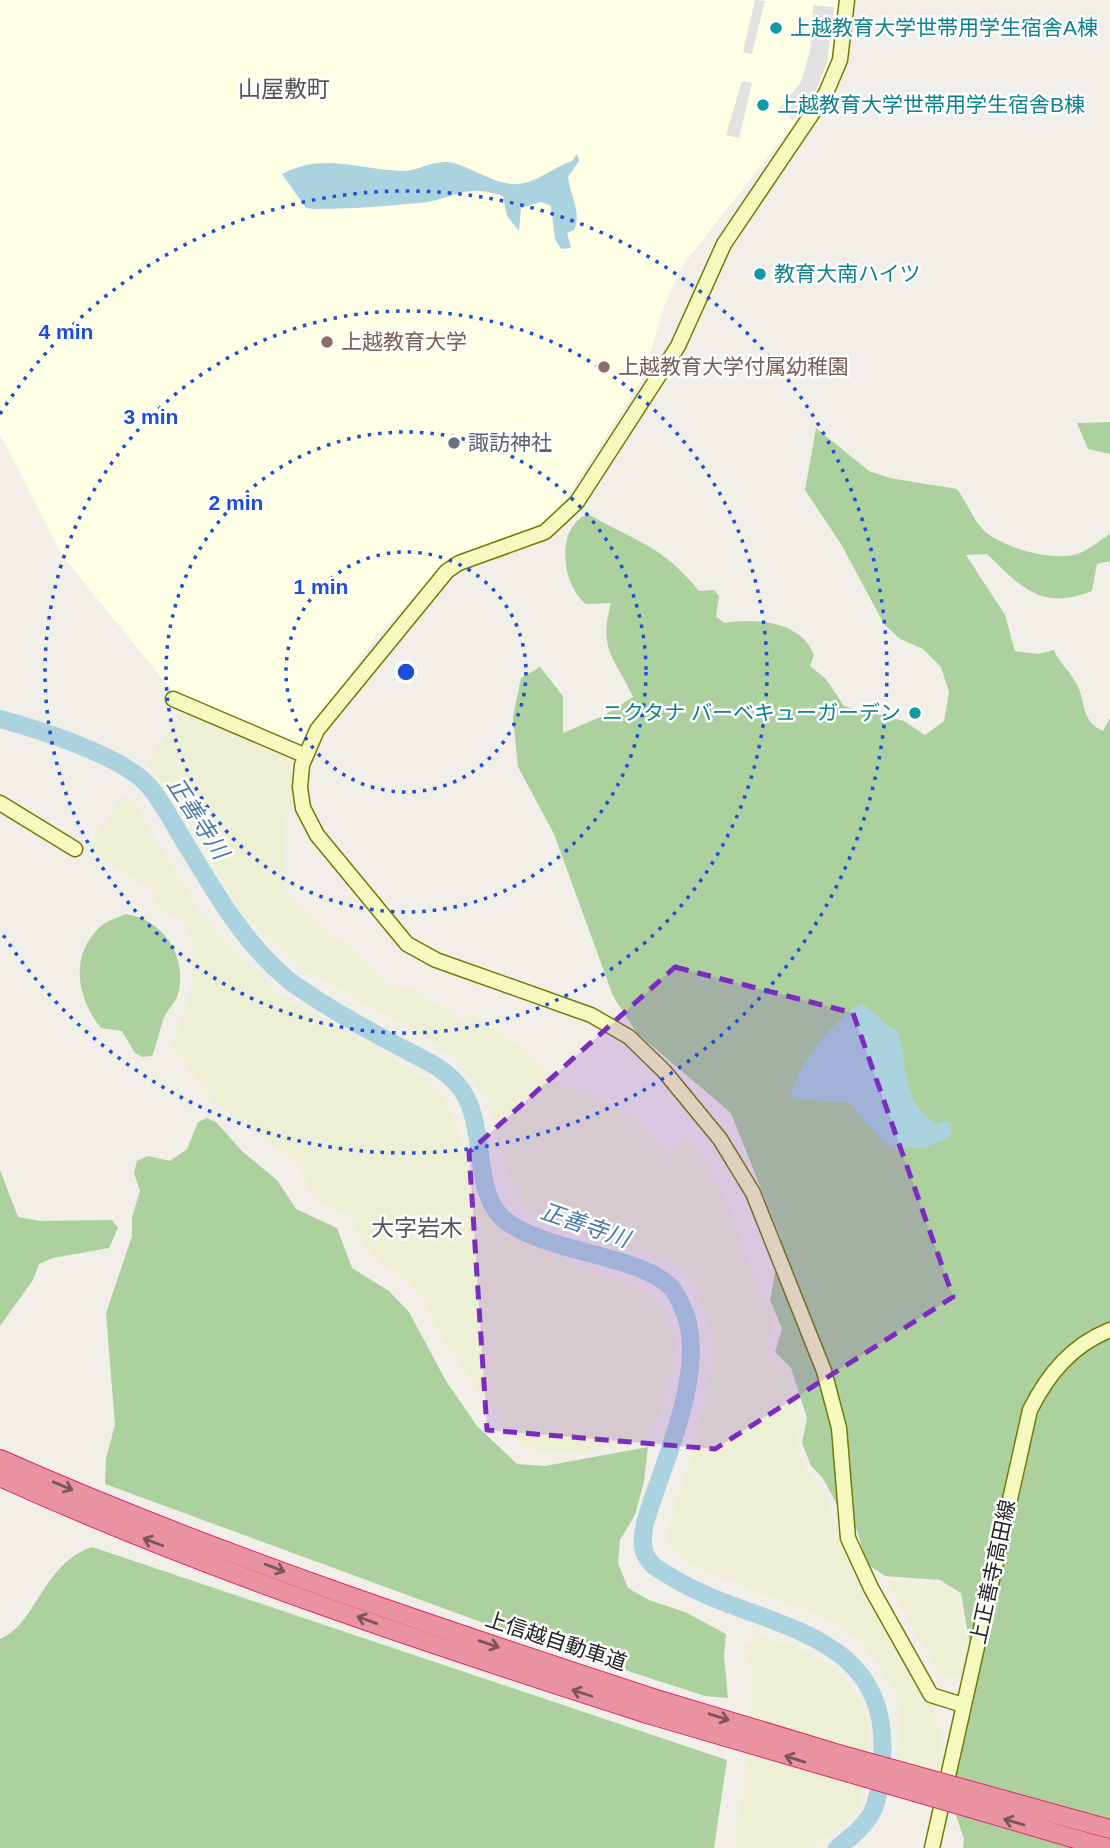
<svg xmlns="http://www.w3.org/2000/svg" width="1110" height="1848" font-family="Helvetica,'Noto Sans JP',sans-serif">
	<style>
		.education { fill: #ffffe5 }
		.farmland { fill: #eef0d5 }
		.forest { fill: #add19e }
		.parking { fill: #e2e2e2 }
		.water { fill: #aad3df }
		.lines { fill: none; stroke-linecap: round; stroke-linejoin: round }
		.river { stroke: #aad3df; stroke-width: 18 }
		.secondary-casing { stroke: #707d05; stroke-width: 17 }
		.highway-casing { stroke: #dc2a67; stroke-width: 20 }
		.secondary { stroke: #f7fabf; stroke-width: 14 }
		.highway { stroke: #e892a2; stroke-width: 18 }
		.highway-bridge-casing { stroke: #dc2a67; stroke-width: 20; stroke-linecap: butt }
		.highway-bridge { stroke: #e892a2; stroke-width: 18 }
		.oneway { stroke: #7b545c }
		.marked { fill: #7b2cbf; fill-opacity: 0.2; stroke: #7b2cbf; stroke-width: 5; stroke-dasharray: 14 9; stroke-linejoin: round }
		.ring { fill: none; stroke: #1d4ed8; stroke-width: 3.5; stroke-dasharray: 3.5 7 }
		.culture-dot { fill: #0f9aa8; stroke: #fff; stroke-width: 2.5 }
		.education-dot { fill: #8d6e63; stroke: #fff; stroke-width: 2.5 }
		.worship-dot { fill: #6b7280; stroke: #fff; stroke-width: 2.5 }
		.labels { text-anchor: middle; stroke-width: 5; stroke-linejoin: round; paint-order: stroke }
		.culture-label { font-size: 21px; fill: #0d838f; stroke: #fff; text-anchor: start }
		.education-label { font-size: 21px; fill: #785e54; stroke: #fff; text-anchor: start }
		.worship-label { font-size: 21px; fill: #5b616d; stroke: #fff; text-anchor: start }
		.street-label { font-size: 21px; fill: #222; stroke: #fff }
		.neighbourhood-label { font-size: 23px; fill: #555; stroke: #fff }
		.water-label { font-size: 23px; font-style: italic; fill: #4a7aab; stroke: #fff }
		.centre { fill: #1d4ed8; stroke: #fff; stroke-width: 3.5 }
		.ring-label { font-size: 21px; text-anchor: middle; font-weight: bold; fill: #1d4ed8; stroke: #fff; stroke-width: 5; stroke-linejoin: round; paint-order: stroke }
	</style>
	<rect width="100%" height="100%" fill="#f2efe9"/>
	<path class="education" d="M0,0H838L830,63L817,94L683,265L664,307L643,378L558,512L517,539L449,562L375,637L330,707L300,742L173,692L61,554L0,434Z"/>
	<path class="farmland" d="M190,712L267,745L294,760L295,805L285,813L284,887L317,923L354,950L382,981L417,991L463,1021L469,1013L518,1045L564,1087L575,1086L636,1120L668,1153H672L686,1135L704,1159L732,1212L746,1257L767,1302L773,1323L766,1357L789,1376L801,1415L797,1440L799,1455L805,1470L823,1489L843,1544L931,1695L941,1738L944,1775L895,1762L900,1728L897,1695L878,1663L858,1639L823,1617L710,1573L687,1562L675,1551L669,1540L670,1521L693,1451L714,1350L698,1289L687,1274L669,1262L539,1220L515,1196L488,1103L461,1063L410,1027L305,971L239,911L191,823L147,763L179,716Z
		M124,794L134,802L200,914L279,995L383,1052L435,1085L454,1118L478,1200L491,1220L531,1246L646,1290L665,1310L676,1338L673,1368L651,1438L592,1451L545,1454L527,1448L511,1434L481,1393L436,1328L425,1301L406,1279L382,1264L365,1244L349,1217L314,1197L298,1164L213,1102L185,1062L171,1047L188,1003L191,980V937L186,925L160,907L148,888L87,849Z
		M886,1580L940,1584L958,1595L968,1650L966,1677H941Z
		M758,1636L792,1645L832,1666L850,1684L862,1703L868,1726L870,1744L861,1802L849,1821L810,1848H735V1826L744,1792L753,1673L744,1648Z"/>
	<path class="forest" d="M1110,422V454L1088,449L1077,423Z
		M816,428L869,471L890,478L957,489C966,501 971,515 980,526C996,547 1052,562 1077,554C1088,551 1100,540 1110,534V561L1097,564L1092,591C1042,611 1022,588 987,554L966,555L1005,615L1015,651L1038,654L1054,650C1059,663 1070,671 1076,683C1087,702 1080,721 1103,731L1110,718V1848H963L964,1839L951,1801L971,1652L961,1593L940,1580L885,1576L867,1564L857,1530L838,1506L822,1477L811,1466L802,1443L807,1418L791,1368L775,1352L782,1329L770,1300L781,1239L731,1113L637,1033L613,996L554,834L518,767L513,717L521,678L540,667L563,696V733L603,716L633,697C615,657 598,652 611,603L586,604C561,584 555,527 588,514C636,542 662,545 699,591L714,590L719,596L716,616L724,623C756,618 801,621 814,655L810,666L826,679L844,706L904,721L925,735L944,721L949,692L941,667L923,649L900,639L884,624L841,544L805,490Z
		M125,914C163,918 190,959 177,997C174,1005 166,1011 163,1020C159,1032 157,1044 152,1056L142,1057L135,1053L122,1031L101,1028C77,999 69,955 100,927C106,921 117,918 125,914Z
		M207,1118L216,1122L242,1151L278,1181L296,1209L337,1228L352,1268L389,1291L409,1312L446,1381L477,1426L517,1464L545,1466L648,1447L644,1481L635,1515L620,1540L618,1563L628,1588L649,1600L685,1612L726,1634L724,1656L728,1698L705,1696L508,1632L105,1484L106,1458L115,1425L106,1313L132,1236V1217L140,1191L134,1173L137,1161L148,1156L170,1161L187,1149L198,1122Z
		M0,1170L18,1217L40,1221L112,1220L118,1228L109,1248L53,1258L39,1264L33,1280L0,1326Z
		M92,1547L727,1760L714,1848H0V1639C36,1625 43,1563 92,1547Z"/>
	<path class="parking" d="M755,0L765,1L752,54L743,52Z
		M813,5L834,7L827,63L815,92L793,120L780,108L801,82L810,51Z
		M742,81L752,83L739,138L726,135Z"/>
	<path class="water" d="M577,154L579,161L568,177C570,196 582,211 574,230L567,233L571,248L561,249L555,239L551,206L541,202L521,208L519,231L507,216L503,196C463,183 455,199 420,203C385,206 351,209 316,209L306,208L282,174C325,152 358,170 402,171C418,171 430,161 448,162C470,165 495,186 518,184C538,182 554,167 572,161Z
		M862,1003L899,1034C907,1069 903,1102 936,1124L944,1121L952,1124L949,1138L924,1148H892L869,1127L850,1103L794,1099L791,1093C802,1060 833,1020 862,1003Z"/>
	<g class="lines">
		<path class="river" d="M0,719C40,730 116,754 145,782C160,797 170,818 181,836C212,887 244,945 291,982C324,1006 362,1027 398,1046C418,1057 442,1066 457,1084C490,1120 469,1193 506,1221C548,1253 635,1254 670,1286C675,1290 679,1300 682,1306C711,1365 662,1464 645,1523C643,1533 641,1544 645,1554C651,1567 662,1571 673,1578C756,1629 892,1625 882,1759C878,1808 877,1817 837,1848"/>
		<g class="secondary-casing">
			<path id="secondary" d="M847,0L840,60L826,93L724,244L678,346L577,502L545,532L459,563L447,571L317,730L302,765L300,787L303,808L317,835L407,944L436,960L591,1015L629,1037L664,1071L720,1139L753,1193L824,1371L839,1428L848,1538L871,1588L931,1695L963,1705
				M173,699L304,755
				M0,803L75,849
				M932,1848L1030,1410C1048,1374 1072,1345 1110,1330"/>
		</g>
		<g class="highway-casing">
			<path id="highway" d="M0,1459C212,1553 433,1626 653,1698
				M0,1477C209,1572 429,1644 647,1714
				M1084,1822L1110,1829
				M1079,1840L1109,1848"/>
		</g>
		<use href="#secondary" class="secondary"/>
		<use href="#highway" class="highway"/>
		<g class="highway-bridge-casing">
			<path id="highway-bridge" d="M653,1698L839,1754L1084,1822
				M647,1714L1079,1840"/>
		</g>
		<use href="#highway-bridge" class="highway-bridge"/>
	</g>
	<defs><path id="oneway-shaft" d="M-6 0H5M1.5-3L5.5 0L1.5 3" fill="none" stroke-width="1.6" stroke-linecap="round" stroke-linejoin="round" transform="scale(1.75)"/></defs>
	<g class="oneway">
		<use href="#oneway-shaft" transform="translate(63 1486) rotate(23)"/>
		<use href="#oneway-shaft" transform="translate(153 1542) rotate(-159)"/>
		<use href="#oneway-shaft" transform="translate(275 1568) rotate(21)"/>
		<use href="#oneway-shaft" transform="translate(367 1620) rotate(-160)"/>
		<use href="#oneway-shaft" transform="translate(489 1644) rotate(19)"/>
		<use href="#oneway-shaft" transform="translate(582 1693) rotate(-162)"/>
		<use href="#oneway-shaft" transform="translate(719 1717) rotate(17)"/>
		<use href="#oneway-shaft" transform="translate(795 1759) rotate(-163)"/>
		<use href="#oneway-shaft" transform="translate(1014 1822) rotate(-164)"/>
	</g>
	<path class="marked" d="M675,967L853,1013L953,1297L715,1449L487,1430L469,1152Z"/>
	<g class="ring">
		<circle cx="406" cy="672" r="120"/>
		<circle cx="406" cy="672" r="240"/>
		<circle cx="406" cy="672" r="361"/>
		<path d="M0 414A481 481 0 1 1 0 930"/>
	</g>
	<g class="culture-dot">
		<circle cx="776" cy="28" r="7"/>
		<circle cx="763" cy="105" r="7"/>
		<circle cx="760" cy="274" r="7"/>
		<circle cx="915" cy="713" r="7"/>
	</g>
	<g class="education-dot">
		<circle cx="327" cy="342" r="7"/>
		<circle cx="604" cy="367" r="7"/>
	</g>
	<circle class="worship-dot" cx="454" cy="443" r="7"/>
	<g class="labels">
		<g class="culture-label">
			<text x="790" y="35">上越教育大学世帯用学生宿舎A棟</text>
			<text x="777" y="112">上越教育大学世帯用学生宿舎B棟</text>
			<text x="774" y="281">教育大南ハイツ</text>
			<text x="901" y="720" text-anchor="end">ニクタナ バーベキューガーデン</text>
		</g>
		<g class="education-label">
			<text x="341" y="349">上越教育大学</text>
			<text x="618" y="374">上越教育大学付属幼稚園</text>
		</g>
		<g class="worship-label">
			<text x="468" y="450">諏訪神社</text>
		</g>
		<g class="street-label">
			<text transform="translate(993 1572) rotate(-78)" y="7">上正善寺高田線</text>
			<text transform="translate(556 1641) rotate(18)" y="7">上信越自動車道</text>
		</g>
		<g class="neighbourhood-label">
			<text x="284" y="97">山屋敷町</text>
			<text x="417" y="1236">大字岩木</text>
		</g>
		<g class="water-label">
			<text transform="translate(198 818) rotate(57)" y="8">正善寺川</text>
			<text transform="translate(585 1225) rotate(19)" y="8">正善寺川</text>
		</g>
	</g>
	<circle cx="406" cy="672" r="10" class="centre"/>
	<g class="ring-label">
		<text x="66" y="339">4 min</text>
		<text x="151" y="424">3 min</text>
		<text x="236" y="510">2 min</text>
		<text x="321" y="594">1 min</text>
	</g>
</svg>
